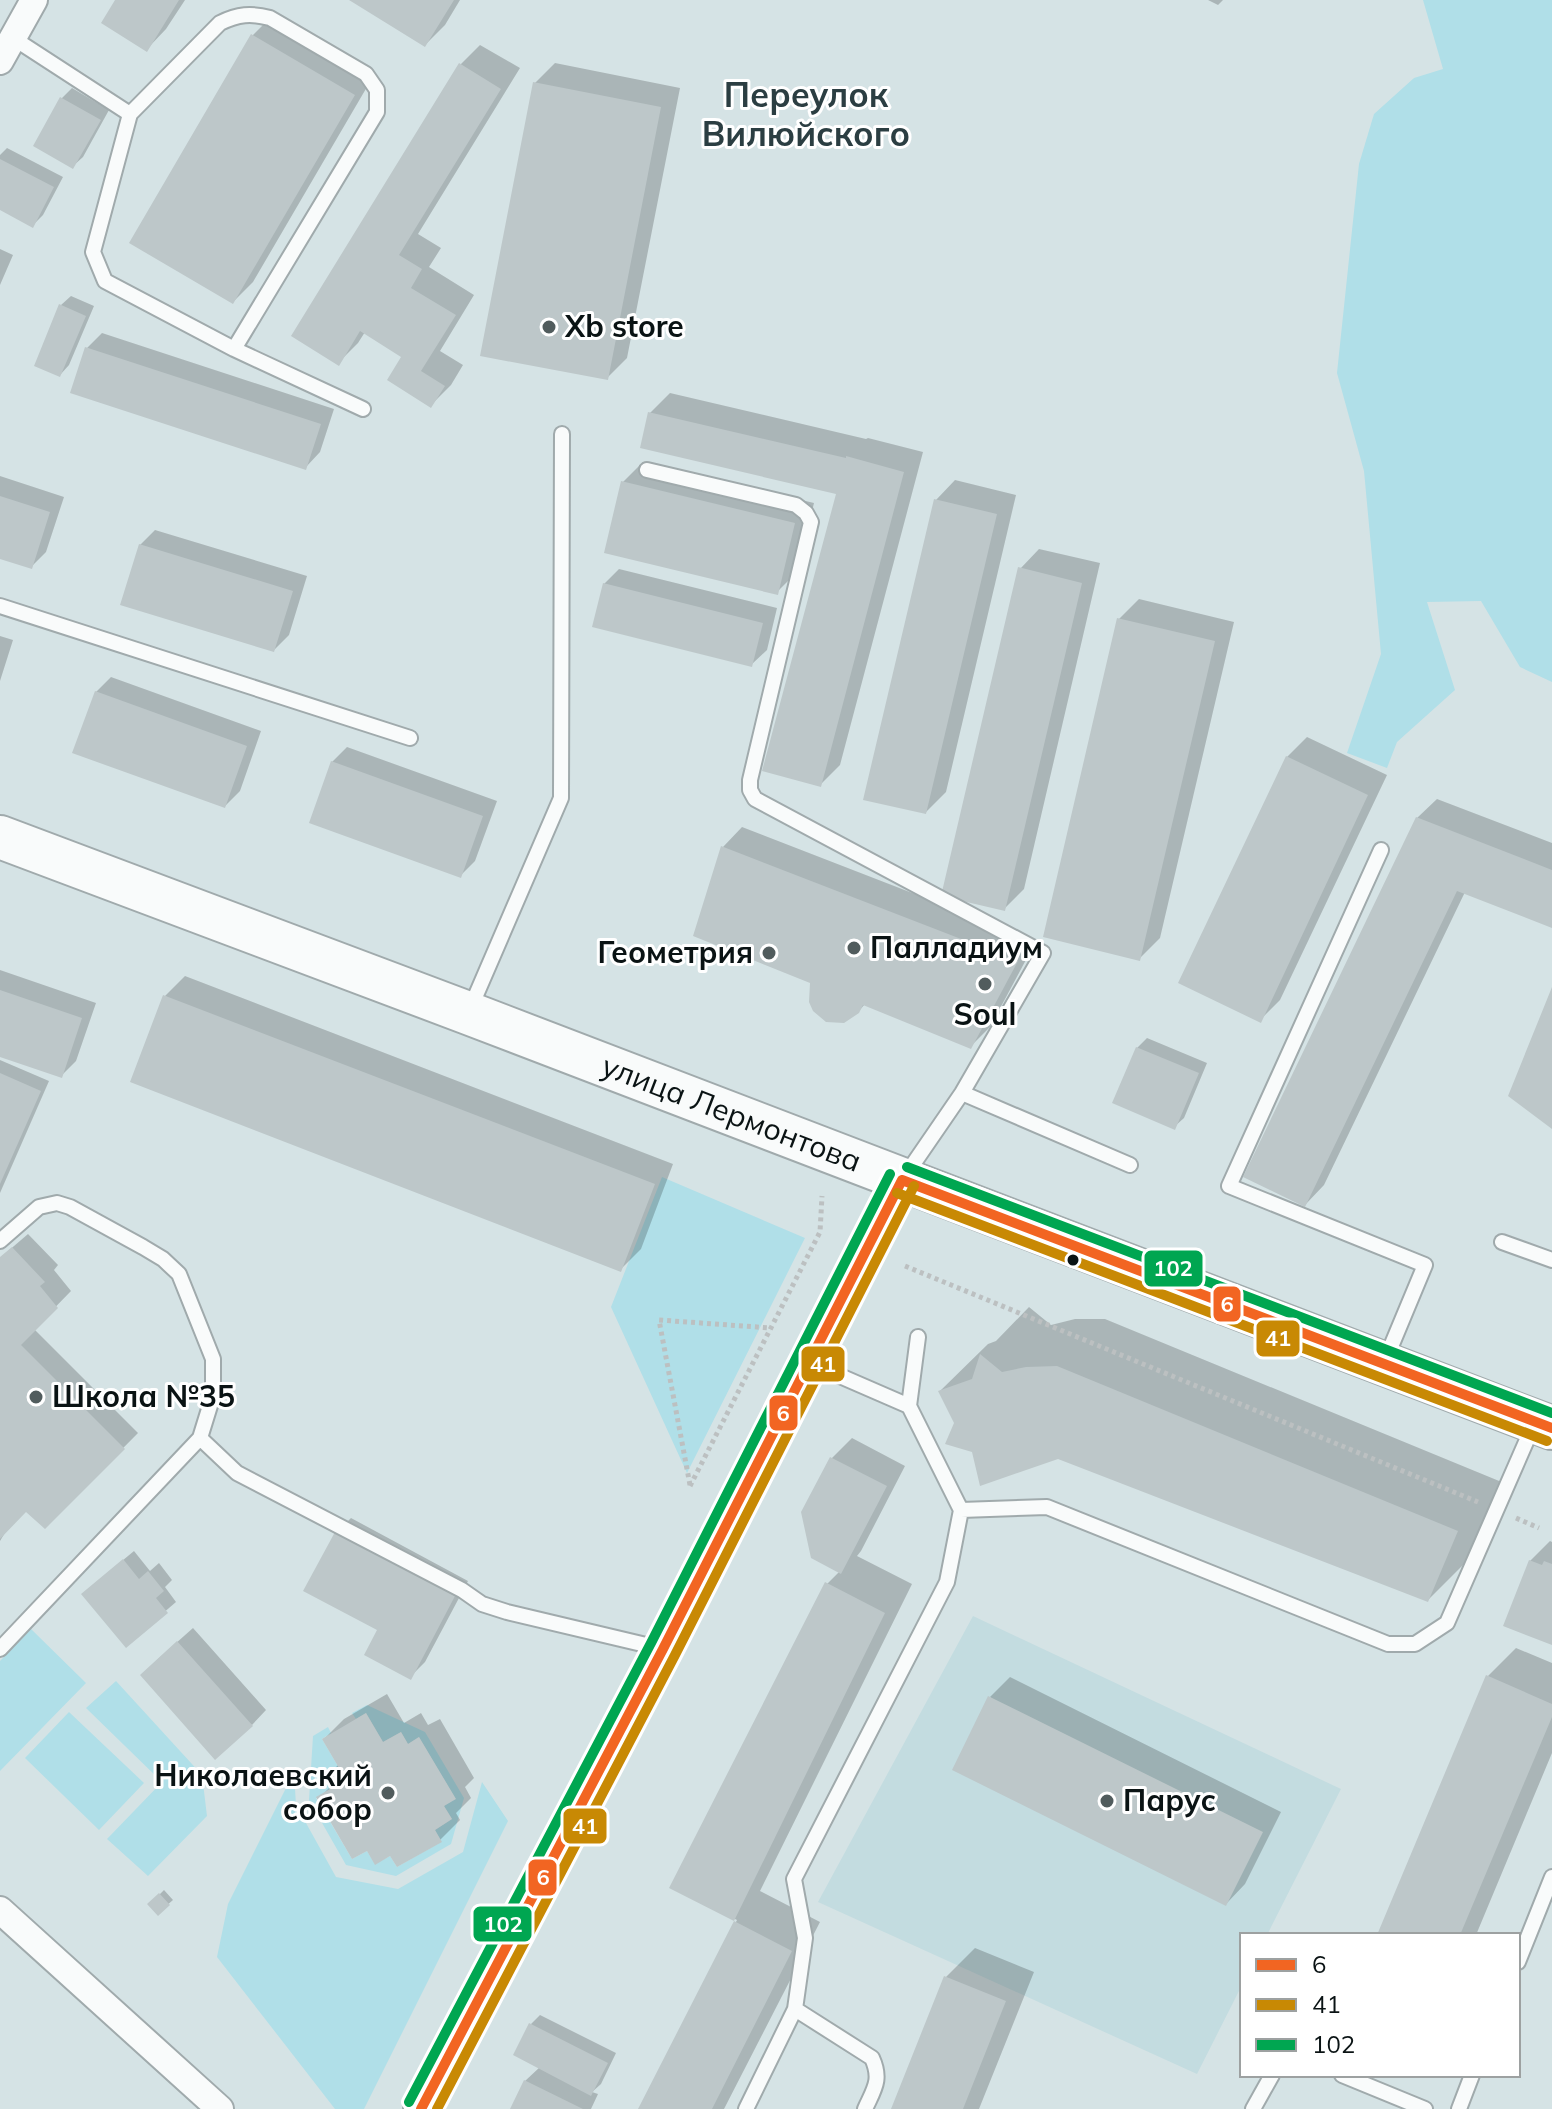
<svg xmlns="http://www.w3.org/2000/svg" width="1552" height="2109" font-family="Mulish,sans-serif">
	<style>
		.built { fill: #c3dce0 }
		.green { fill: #b0dfe8 }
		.shadow { fill: #0003 }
		.building { fill: #bdc7c9 }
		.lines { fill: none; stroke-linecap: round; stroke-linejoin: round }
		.service-casing { stroke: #a0aaac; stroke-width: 18 }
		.minor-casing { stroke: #a0aaac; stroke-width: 30 }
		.tertiary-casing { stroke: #a0aaac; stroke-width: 38 }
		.primary-casing { stroke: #a0aaac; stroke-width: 46 }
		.path { stroke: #bcc0c1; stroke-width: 5; stroke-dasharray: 4 4; stroke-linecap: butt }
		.service { stroke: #f9fbfb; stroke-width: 14 }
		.minor { stroke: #f9fbfb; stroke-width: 26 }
		.tertiary { stroke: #f9fbfb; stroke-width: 34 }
		.primary { stroke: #f9fbfb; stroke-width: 42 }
		.bus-1-casing { stroke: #fff; stroke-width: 16 }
		.bus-2-casing { stroke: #fff; stroke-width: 16 }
		.bus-3-casing { stroke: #fff; stroke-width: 16 }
		.bus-1 { stroke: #f26522; stroke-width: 10 }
		.bus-2 { stroke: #c88904; stroke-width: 10 }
		.bus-3 { stroke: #00a651; stroke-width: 10 }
		.poi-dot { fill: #515c5d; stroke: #fff; stroke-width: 3 }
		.bus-dot { fill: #0a1314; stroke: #fff; stroke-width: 3 }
		.labels { text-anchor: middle; stroke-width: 6; stroke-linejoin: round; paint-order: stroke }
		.poi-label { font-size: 30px; font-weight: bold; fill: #0a1314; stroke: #fff; text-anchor: start }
		.street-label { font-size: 30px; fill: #0a1314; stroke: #fff }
		.quarter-label { font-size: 34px; font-weight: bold; fill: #2b3e42; stroke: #fff }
		.line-badge { stroke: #fff; stroke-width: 3 }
		.badge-label { font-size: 22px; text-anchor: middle; font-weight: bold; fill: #fff }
	</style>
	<rect width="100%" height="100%" fill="#d5e3e5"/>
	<path class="built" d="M973,1616L1341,1789L1267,1935H1242V1985L1197,2074L818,1902Z"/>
	<path class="green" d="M1423,0H1552V682L1520,667L1481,601L1427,602L1455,690L1397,742L1387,768L1347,753L1381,654L1364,471L1337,373L1359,164L1374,114L1414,78L1443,69Z
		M662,1177L805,1238L687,1473L611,1307Z
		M31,1629L86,1683L0,1771V1661Z
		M116,1681L202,1775L207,1816L148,1876L107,1839L162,1782L86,1708Z
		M367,1705L425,1732L464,1798L451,1844L396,1876L346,1865L309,1800L313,1736L328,1727L331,1733L322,1739L339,1768L324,1777L330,1789L316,1798L352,1859L367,1851L375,1864L390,1856L397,1867L441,1842L435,1830L452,1819L444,1806L455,1798L419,1737L408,1744L401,1732L383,1742L366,1713L356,1719L352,1713Z
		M69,1712L144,1783L99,1830L25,1758Z
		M294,1772L296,1805L336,1877L398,1889L463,1852L482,1782L508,1821L364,2109H335L217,1957L228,1904Z"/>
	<path class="shadow" d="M118,0H185L166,29L147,49Z
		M353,0H460L445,25L425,45Z
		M1208,0H1223L1218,5Z
		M272,16L374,75L253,282L233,302L252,36Z
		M480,45L520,68L418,234L441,248L429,267L474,295L440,351L463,365L451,385L431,405L404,356L365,332L358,343L338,363L461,64Z
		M555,63L680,88L627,358L607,378L535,83Z
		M72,88L109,110L83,157L73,166L35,145L62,98Z
		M7,148L63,177L43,215L33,225L0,208V155Z
		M0,249L13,255L0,285Z
		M71,296L94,306L69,365L60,375L61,305Z
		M102,333L334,409L320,452L306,467L87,348Z
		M670,393L866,439L868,438L923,452L840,765L820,785L838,493L650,413Z
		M643,462L814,503L797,572L777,592L623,482Z
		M0,476L64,497L46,552L31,567L0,557Z
		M955,480L1016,495L946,792L926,812L936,500Z
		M155,530L307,576L289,635L274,650L140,545Z
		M1039,549L1100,563L1024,889L1004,909L1020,569Z
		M619,569L777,608L767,650L752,664L604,584Z
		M1139,599L1234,622L1160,938L1140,958L1119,619Z
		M0,636L13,640L0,681Z
		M111,677L261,731L240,791L225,806L96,692Z
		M1307,737L1387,775L1280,1000L1260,1020L1181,983L1287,757Z
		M347,747L497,801L475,861L460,876L332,762Z
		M1437,799L1552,843V925L1465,892L1324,1185L1305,1205L1417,818Z
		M742,827L1036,941L990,1027L970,1047L865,1004L858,1012L813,983L723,847Z
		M0,970L96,1003L76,1061L61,1076L0,1055Z
		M185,976L673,1164L641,1249L621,1269L165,996Z
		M1147,1038L1207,1063L1184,1118L1174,1127L1137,1048Z
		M0,1060L49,1081L0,1193Z
		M28,1234L58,1265L54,1270L71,1291L34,1329L138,1433L45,1527L27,1509L6,1531L0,1541V1258Z
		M1029,1307L1051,1325L1075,1319H1105L1504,1483L1476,1552L1428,1600L1058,1457L973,1451L940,1391L988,1344L996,1341Z
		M852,1438L905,1466L861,1551L857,1556L912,1584L760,1891L820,1922L724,2109H640L737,1920L671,1887L827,1584L840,1571L832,1458Z
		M351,1518L468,1581L425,1662L410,1677L380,1629L336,1533Z
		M1550,1541L1552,1542V1643L1530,1561Z
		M134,1551L150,1571L159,1563L172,1580L165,1587L176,1602L126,1645L93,1585Z
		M193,1628L266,1710L252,1725L157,1660Z
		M1516,1648L1552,1663V1753L1476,1935H1379L1487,1677Z
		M1010,1677L1281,1812L1245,1884L1226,1904L990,1697Z
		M387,1694L404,1723L421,1713L428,1725L440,1719L474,1778L465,1787L471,1798L456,1813L460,1820L440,1840L391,1853L368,1848L319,1798L331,1786L326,1777L339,1764L324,1739L344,1719Z
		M164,1890L173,1900L158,1913L150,1904Z
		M975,1948L1034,1972L979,2109H893L946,1977Z
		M540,2015L616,2053L601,2084L592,2092L598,2094L591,2109H512L525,2081L540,2067L531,2024Z"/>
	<path class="building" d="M115,0H179L147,52L101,23Z
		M349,0H454L425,47Z
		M251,34L355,95L233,304L129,243Z
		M459,63L501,89L399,255L422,269L411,288L456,315L421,371L445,386L431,408L387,380L401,357L360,331L339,366L291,336Z
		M533,82L661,107L608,380L480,356Z
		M60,97L101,120L73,169L33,146Z
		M0,159L54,187L33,228L0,210Z
		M59,304L86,316L60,377L34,366Z
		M85,347L321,424L306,470L70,393Z
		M648,412L846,458V456L904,472L821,787L762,771L836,494L640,448Z
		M621,481L795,523L778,595L604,553Z
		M0,496L50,512L32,569L0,559Z
		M934,499L997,514L926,814L863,800Z
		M139,544L293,591L274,652L120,605Z
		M1018,567L1082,583L1005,911L941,896Z
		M603,583L763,623L752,667L592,627Z
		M1117,618L1215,641L1140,961L1043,937Z
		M95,691L247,746L225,808L72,753Z
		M1286,756L1368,795L1261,1023L1178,983Z
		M331,761L483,816L461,878L309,823Z
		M1416,817L1552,870V928L1457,891L1305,1207L1243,1177Z
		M721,846L1018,961L971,1049L863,1005L859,1013L844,1023L826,1022L813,1011L809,1002L810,983L693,936Z
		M1552,987V1129L1508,1096Z
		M0,990L82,1018L62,1078L0,1057Z
		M163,995L655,1184L621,1272L130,1082Z
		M1136,1047L1199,1073L1175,1130L1112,1103Z
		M0,1073L41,1091L0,1184Z
		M12,1247L45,1282L40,1286L58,1308L21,1345L125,1449L45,1529L26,1512L0,1539V1257Z
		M980,1354L1002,1372L1026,1367L1057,1366L1458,1531L1428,1602L1058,1459L980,1486L972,1452L945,1444L954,1423L938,1391L972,1379Z
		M830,1457L887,1486L841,1574L811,1558L801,1512Z
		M335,1532L455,1596L411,1680L364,1655L377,1630L303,1591Z
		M123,1559L139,1579L148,1571L164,1591L156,1598L168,1613L126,1648L81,1594Z
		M1529,1560L1542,1565L1544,1561L1552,1564V1645L1503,1626Z
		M825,1582L885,1613L734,1921L669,1888Z
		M177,1641L253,1726L215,1760L140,1675Z
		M1486,1675L1552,1704V1717L1460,1935H1377Z
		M988,1696L1263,1832L1226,1906L952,1770Z
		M366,1713L383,1742L401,1732L408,1744L419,1737L456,1799L444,1806L452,1819L435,1830L442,1842L397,1867L390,1856L375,1865L367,1851L352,1859L316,1797L330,1789L323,1777L339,1768L322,1739Z
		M159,1893L170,1905L158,1916L147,1904Z
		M734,1921L792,1951L712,2109H638Z
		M944,1976L1006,2001L963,2109H891Z
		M529,2023L608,2063L591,2096L513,2055Z
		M524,2080L583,2109H510Z"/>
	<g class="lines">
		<g class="service-casing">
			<path id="service" d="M13,38L130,114L220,23C238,14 251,13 270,18L366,74L377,90V112L234,349L363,409
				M130,114L93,252L105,281L234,349
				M647,470L796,505L806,513L811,522L750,780V790L755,799L1043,953L962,1093L905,1176
				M0,606L410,738
				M1381,850L1229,1186L1425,1265L1385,1361
				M470,1009L561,798L562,434
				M962,1093L1130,1165
				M0,1241L39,1207L57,1203L70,1207L143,1247L163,1259L179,1274L213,1359V1396L200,1438L0,1649
				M1502,1242L1552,1260
				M810,1363L909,1406L961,1510L1047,1507L1388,1644H1415L1447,1623L1533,1426
				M909,1406L918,1337
				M200,1438L237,1473L462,1590L482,1604L507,1612L663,1649
				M1518,1962L1552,1877
				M1342,2075L1425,2109
				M746,2109L795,2009
				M865,2109C874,2089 882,2080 872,2058L795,2009L805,1938L794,1879L947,1582L961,1510
				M1253,2109L1272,2075
				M1459,2109L1472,2075"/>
		</g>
		<g class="minor-casing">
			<path id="minor" d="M0,61L34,0
				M0,1910L220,2109"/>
		</g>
		<g class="tertiary-casing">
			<path id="tertiary" d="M421,2109L663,1649L902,1180"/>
		</g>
		<g class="primary-casing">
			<g id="primary">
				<path id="s1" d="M0,837L468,1013L1552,1428"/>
			</g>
		</g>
		<path class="path" d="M905,1266L1478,1502
			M690,1485L659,1320L771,1328
			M690,1486L820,1232L822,1196
			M1516,1518L1539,1528"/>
		<use href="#service" class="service"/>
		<use href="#minor" class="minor"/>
		<use href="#tertiary" class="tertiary"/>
		<use href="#primary" class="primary"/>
		<g class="bus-1-casing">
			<path id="bus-1" d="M902,1180L1552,1428
				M421,2109L663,1649L902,1180"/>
		</g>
		<g class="bus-2-casing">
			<path id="bus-2" d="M897,1193L1547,1441
				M437,2109L675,1655L914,1186"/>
		</g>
		<g class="bus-3-casing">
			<path id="bus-3" d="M907,1167L1552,1413
				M409,2102L651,1643L890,1174"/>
		</g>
		<use href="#bus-1" class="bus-1"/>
		<use href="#bus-2" class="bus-2"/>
		<use href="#bus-3" class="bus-3"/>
	</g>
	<g class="poi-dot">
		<circle cx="549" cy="327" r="8"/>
		<circle cx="854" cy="948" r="8"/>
		<circle cx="769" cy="953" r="8"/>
		<circle cx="985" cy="984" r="8"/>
		<circle cx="36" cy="1397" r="8"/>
		<circle cx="388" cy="1793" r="8"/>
		<circle cx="1107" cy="1801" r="8"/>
	</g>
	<circle class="bus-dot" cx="1073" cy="1260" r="7"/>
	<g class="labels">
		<g class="poi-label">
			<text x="565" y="337">Xb store</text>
			<text x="870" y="958">Палладиум</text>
			<text x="753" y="963" text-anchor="end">Геометрия</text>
			<text x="985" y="1025" text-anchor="middle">Soul</text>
			<text x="52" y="1407">Школа №35</text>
			<text x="372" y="1786" text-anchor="end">Николаевский<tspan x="372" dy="34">собор</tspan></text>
			<text x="1123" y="1811">Парус</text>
		</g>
		<g class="street-label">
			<text dy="10" stroke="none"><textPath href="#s1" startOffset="782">улица Лермонтова</textPath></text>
		</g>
		<g class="quarter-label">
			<text x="806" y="107">Переулок<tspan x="806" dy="39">Вилюйского</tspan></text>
		</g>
	</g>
	<g class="line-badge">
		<rect x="1143" y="1249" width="61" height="39" rx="8" fill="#00a651"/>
		<rect x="1212" y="1285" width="30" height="38" rx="8" fill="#f26522"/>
		<rect x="1255" y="1319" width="46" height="39" rx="8" fill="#c88904"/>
		<rect x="800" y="1345" width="46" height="38" rx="8" fill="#c88904"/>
		<rect x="768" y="1394" width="31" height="38" rx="8" fill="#f26522"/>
		<rect x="562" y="1807" width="46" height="38" rx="8" fill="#c88904"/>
		<rect x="527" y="1858" width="31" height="39" rx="8" fill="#f26522"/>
		<rect x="472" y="1905" width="61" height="38" rx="8" fill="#00a651"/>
	</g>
	<g class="badge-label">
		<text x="1173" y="1276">102</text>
		<text x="1227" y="1312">6</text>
		<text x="1278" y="1346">41</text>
		<text x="823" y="1372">41</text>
		<text x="783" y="1421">6</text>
		<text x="585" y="1834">41</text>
		<text x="543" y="1885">6</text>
		<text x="503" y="1932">102</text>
	</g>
	<rect x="1240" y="1933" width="280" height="144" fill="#ffffff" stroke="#9da1a1" stroke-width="2"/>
	<rect x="1256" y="1959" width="40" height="12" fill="#f26522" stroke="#9da1a1" stroke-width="2"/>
	<text x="1312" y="1973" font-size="24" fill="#0a1314">6</text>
	<rect x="1256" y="1999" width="40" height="12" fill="#c88904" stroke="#9da1a1" stroke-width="2"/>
	<text x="1312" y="2013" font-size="24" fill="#0a1314">41</text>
	<rect x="1256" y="2039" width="40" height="12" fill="#00a651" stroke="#9da1a1" stroke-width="2"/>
	<text x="1312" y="2053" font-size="24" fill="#0a1314">102</text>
</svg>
